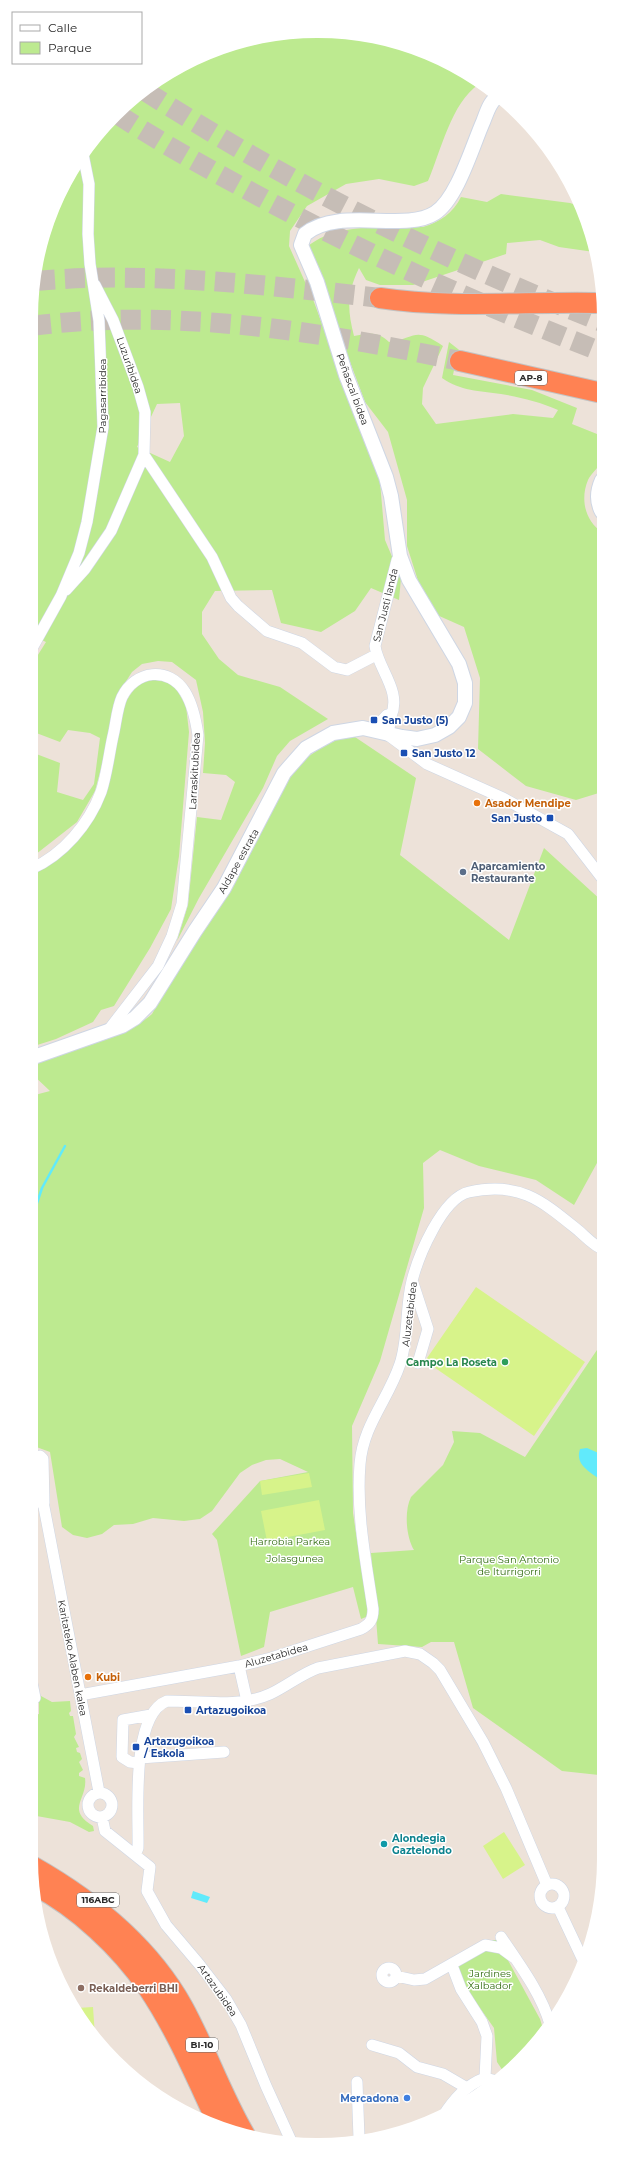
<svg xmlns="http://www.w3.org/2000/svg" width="635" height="2176" font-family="Montserrat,sans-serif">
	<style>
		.green { fill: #bdea90; fill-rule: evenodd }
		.pitch { fill: #d7f38a }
		.water { fill: #61eafb }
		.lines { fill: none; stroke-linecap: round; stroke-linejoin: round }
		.stream { stroke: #61eafb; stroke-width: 2.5 }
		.motorway-tunnel { stroke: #c6bdb6; stroke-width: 20; stroke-dasharray: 20 10; stroke-linecap: butt }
		.minor-casing { stroke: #ced6e4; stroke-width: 12 }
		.tertiary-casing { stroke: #ced6e4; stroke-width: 16 }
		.motorway-casing { stroke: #c3c3c3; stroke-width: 22 }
		.minor { stroke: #fff; stroke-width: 11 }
		.tertiary { stroke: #fff; stroke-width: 14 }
		.motorway { stroke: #ff8253; stroke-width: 20 }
		.transit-dot { fill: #1a4fb4; stroke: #fff; stroke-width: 1.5 }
		.food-dot { fill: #e8710a; stroke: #fff; stroke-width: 1.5 }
		.service-dot { fill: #5c6f8a; stroke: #fff; stroke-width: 1.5 }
		.leisure-dot { fill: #2e9e5b; stroke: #fff; stroke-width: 1.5 }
		.culture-dot { fill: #0f9aa8; stroke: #fff; stroke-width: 1.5 }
		.education-dot { fill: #8d6e63; stroke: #fff; stroke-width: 1.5 }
		.shop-dot { fill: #3f7fe0; stroke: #fff; stroke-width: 1.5 }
		.labels { text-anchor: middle; stroke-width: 3; stroke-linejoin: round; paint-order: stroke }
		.shield { fill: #fff; stroke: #696969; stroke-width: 1 }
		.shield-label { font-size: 9px; font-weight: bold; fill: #292929 }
		.street-label { font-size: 10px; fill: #292929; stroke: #fff }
		.transit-label { font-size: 10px; font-weight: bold; fill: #164399; stroke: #fff; text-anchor: start }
		.food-label { font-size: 10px; font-weight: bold; fill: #c56008; stroke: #fff; text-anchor: start }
		.service-label { font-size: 10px; font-weight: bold; fill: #4e5e75; stroke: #fff; text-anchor: start }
		.leisure-label { font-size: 10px; font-weight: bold; fill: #27864d; stroke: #fff; text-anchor: end }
		.park-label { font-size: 10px; fill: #336e12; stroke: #fff }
		.culture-label { font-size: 10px; font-weight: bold; fill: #0d838f; stroke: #fff; text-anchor: start }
		.education-label { font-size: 10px; font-weight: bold; fill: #785e54; stroke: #fff; text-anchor: start }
		.shop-label { font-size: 10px; font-weight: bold; fill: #366cbe; stroke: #fff; text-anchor: end }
	</style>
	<rect width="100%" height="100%" fill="#ede2d9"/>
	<path class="green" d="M317,31L373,36L461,69L479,84C451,103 441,151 428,181L414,186L379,179L346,184L307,206L290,231L289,246L314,302L380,482L385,540L401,578L399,600L371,588L355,611L321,632L281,623L272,590L215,591L202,612V634L219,659L238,675L280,687L328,719L290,741L277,756L263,788L199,898L177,941L188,905L197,817L221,820L235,782L226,775L203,773L205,743L203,712L196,680L172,662L158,661L142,664L132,672L123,686L95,791L77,822L31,858V752L60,763L57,792L83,800L94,784L100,738L90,733L68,730L60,742L31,731V666L46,642L31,635C31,558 31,481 31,404C31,357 27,308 36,262C55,171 122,87 208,53C244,39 280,35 317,31ZM180,403L184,436L170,462L137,447L157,404Z
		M501,194L570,203L582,207L594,252L559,247L540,240L507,243L506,254L413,285H380L366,280L359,268C347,293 347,309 354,336C367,333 379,331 389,342C417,338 414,326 443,346L423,388L422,404L436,424L513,414L553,418L558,410C540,402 520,397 501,394C480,391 460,391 442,378L449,342L463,353L457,355L453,375L532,390L577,408L572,424L602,436C602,443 604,454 602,460C600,467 591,473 588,480C580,499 585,521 602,532V792L576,800L526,786L478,749L480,678L464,627L437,615L421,590L407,546V500L388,432L365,402L307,247C336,222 387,228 423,227C440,222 453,213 461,197L487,202Z
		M166,679L177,690L186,706L189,732L179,856L171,909L150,948L114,1006L101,1010L93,1022L56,1039L31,1047V875C59,860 88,838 99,807C112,772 110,700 145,681C151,679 160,680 166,679Z
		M352,735L416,778L400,855L509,940L544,848L603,902V1152L574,1205L536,1180L479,1166L440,1150L423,1163L424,1208L380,1361L352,1426L353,1513L368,1612L366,1617L361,1619L353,1587L270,1612L264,1647L241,1656L217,1540L212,1534L260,1481L308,1472L280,1459L266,1460L252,1465L240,1473L212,1511L200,1519L184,1521L153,1518L133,1524L114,1525L102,1534L87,1538L73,1535L62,1527L50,1452L31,1445V1096L50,1091L31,1073V1063C66,1051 125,1039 152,1014L290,775C306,756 327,741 352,735Z
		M603,1341L604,1778L599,1775L562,1771L473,1708L454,1642H431L422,1647L378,1644L371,1553L414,1550C406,1537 404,1511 411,1497L443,1465L454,1442L452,1431L480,1433L525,1457Z
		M41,1696L52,1702L70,1701L71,1711L69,1713L70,1716H73L76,1734L74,1737L79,1747L76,1748L77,1752L80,1753L82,1759L79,1762L83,1770L79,1773V1776L85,1778C88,1799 65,1809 93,1826L94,1831L89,1832L70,1822L31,1815V1716L39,1714V1700Z
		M489,1940H497L540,2019L544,2032L533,2048L505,2074L497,2062L494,2028L468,1991L454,1958Z"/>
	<path class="pitch" d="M476,1287L585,1362L534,1436L425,1361Z
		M309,1473L312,1487L262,1495L260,1481Z
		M319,1500L325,1530L267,1541L261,1511Z
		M504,1832L525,1865L503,1879L483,1846Z
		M93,2007L95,2036L77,2008Z"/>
	<path class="water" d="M587,1448L603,1455V1482C593,1473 574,1466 580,1449Z
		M193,1891L210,1897L207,1903L191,1898Z"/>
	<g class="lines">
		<path class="stream" d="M31,1221L42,1188L65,1146"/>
		<path class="motorway-tunnel" d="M145,91C290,184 441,259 602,322
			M117,114C157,140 199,164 242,187C358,251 478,304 602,352
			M35,281C150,271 266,285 380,298
			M31,326C176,308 318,331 460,361"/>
		<g class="minor-casing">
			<path id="minor" d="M144,455L212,557L231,598L238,606L267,631L302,643L334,667L347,670L376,655
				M66,590L85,569L111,531L144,455L145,412L138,387L113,320L95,285
				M31,650L61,596L79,553L87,522L103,427L99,321L90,264L88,234L89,184L83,154
				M391,716C402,691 378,669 375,646L397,560L400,556
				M373,730L387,715L391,716L388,735L427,764L503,798L568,834L602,878
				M31,869C63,855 89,824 101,792C107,774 109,754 113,736C116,724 117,708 122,697C135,670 169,666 185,692C193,705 196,721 198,735L182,904L172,936L158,966L107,1032
				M413,1283L428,1329L418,1363
				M31,1460L40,1456L43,1459L44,1503
				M31,1479L44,1507L99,1792
				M239,1666L247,1701
				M31,1678L35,1698
				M80,1695L239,1666L271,1658L361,1629C370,1624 373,1620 373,1609C366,1561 356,1513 360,1464C363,1425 388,1400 400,1364C409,1337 405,1308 412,1281C418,1257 442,1198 469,1192C520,1181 542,1201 579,1231C586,1237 595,1247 603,1249
				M140,1758L224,1752
				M139,1763L130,1762L122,1757L123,1720L151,1715
				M88 1805a12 12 0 1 1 24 0a12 12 0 1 1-24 0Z
				M102,1817L105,1831L150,1867L147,1891L166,1925L199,1964L226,1999L241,2025L266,2086L292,2143
				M135,1855L138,1848C139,1815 130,1715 167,1701C201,1701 239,1708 270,1694C287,1686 301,1674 318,1668L405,1651L420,1654L433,1663L440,1670L483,1742L506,1788L547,1885
				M540 1896a12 12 0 1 1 24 0a12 12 0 1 1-24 0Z
				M558,1907L582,1958
				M501,1937C519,1964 541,1993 550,2024
				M382 1975a7 7 0 1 1 14 0a7 7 0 1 1-14 0Z
				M453,1968L461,1989L482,2022L487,2036L485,2078
				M396,1976L414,1980L425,1979L485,1945L501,1948L516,1959
				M372,2045L399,2053L417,2067L443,2074L467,2088
				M485,2078L497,2081
				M357,2082L359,2138
				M443,2116C454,2099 466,2085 485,2078"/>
		</g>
		<g class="tertiary-casing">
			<path id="tertiary" d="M602,480C597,491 596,501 602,512
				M31,1058L122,1026L135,1018L150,1003L195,931L224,888L284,773L306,748L333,733L363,728L402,737L417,739L435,735L449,727L459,717L465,703V683L459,664L409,580L400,556L391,496L386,477L346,375L317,282L301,245L305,234C339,206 404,233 435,213C457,199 472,147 483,122C486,115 489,103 496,98"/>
		</g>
		<g class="motorway-casing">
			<path id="motorway" d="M380,298C453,309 528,301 602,303
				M460,361L602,393
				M32,1866C92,1900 149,1946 183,2007C206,2049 221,2094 245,2135
				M34,1885C78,1908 120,1947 148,1988C177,2031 197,2080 219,2126"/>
		</g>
		<use href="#minor" class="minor"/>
		<use href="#tertiary" class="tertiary"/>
		<use href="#motorway" class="motorway"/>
	</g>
	<g class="transit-dot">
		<rect x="370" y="716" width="8" height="8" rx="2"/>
		<rect x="400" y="749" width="8" height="8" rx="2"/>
		<rect x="546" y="814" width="8" height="8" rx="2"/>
		<rect x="184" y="1706" width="8" height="8" rx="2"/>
		<rect x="132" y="1743" width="8" height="8" rx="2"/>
	</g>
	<g class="food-dot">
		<circle cx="477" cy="803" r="4"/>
		<circle cx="88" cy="1677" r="4"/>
	</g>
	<circle class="service-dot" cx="463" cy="872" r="4"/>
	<circle class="leisure-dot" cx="505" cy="1362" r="4"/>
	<circle class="culture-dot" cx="384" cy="1844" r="4"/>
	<circle class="education-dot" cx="81" cy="1988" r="4"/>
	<circle class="shop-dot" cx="407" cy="2098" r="4"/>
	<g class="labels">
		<g class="shield">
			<rect x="515" y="371" width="32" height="14" rx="3"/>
			<rect x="77" y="1893" width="42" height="14" rx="3"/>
			<rect x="186" y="2038" width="32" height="14" rx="3"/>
		</g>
		<g class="shield-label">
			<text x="531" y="381">AP-8</text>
			<text x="98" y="1903">116ABC</text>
			<text x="202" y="2048">BI-10</text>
		</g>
		<g class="street-label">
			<text transform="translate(130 365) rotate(71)" y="4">Luzuribidea</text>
			<text transform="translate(353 389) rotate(70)" y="4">Peñascal bidea</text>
			<text transform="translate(102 396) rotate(-90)" y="4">Pagasarribidea</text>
			<text transform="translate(385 605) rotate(-76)" y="4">San Justi landa</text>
			<text transform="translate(194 771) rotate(-87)" y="4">Larraskitubidea</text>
			<text transform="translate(238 861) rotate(-61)" y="4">Aldape estrata</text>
			<text transform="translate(409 1314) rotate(-83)" y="4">Aluzetabidea</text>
			<text transform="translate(276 1655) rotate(-16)" y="4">Aluzetabidea</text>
			<text transform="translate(73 1658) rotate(79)" y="4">Karitateko Alaben kalea</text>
			<text transform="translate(218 1990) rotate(55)" y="4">Artazubidea</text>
		</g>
		<g class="transit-label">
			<text x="382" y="724">San Justo (5)</text>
			<text x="412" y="757">San Justo 12</text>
			<text x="542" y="822" text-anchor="end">San Justo</text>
			<text x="196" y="1714">Artazugoikoa</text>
			<text x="144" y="1745">Artazugoikoa<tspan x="144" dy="12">/ Eskola</tspan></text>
		</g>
		<g class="food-label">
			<text x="485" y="807">Asador Mendipe</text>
			<text x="96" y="1681">Kubi</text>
		</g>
		<g class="service-label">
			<text x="471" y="870">Aparcamiento<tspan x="471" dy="12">Restaurante</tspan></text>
		</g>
		<g class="leisure-label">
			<text x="497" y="1366">Campo La Roseta</text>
		</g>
		<g class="park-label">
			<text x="290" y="1545">Harrobia Parkea</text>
			<text x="295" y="1562">Jolasgunea</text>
			<text x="509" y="1563">Parque San Antonio<tspan x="509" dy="12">de Iturrigorri</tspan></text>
			<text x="490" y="1977">Jardines<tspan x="490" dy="12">Xalbador</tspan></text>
		</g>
		<g class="culture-label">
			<text x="392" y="1842">Alondegia<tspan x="392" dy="12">Gaztelondo</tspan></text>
		</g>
		<g class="education-label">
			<text x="89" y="1992">Rekaldeberri BHI</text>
		</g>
		<g class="shop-label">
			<text x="399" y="2102">Mercadona</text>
		</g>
	</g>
	<path d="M0 0H635V2176H0ZM317 38H318A279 279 0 0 1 597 317V1859A279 279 0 0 1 318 2138H317A279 279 0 0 1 38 1859V317A279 279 0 0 1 317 38Z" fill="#fff" fill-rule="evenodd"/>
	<rect x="12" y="12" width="130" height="52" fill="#ffffff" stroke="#a9a9a9"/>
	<rect x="20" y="25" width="20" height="6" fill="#ffffff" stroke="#a9a9a9"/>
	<text x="48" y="32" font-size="12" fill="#292929">Calle</text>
	<rect x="20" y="42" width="20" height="12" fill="#bdea90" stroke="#a9a9a9"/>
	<text x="48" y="52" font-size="12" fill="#292929">Parque</text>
</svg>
